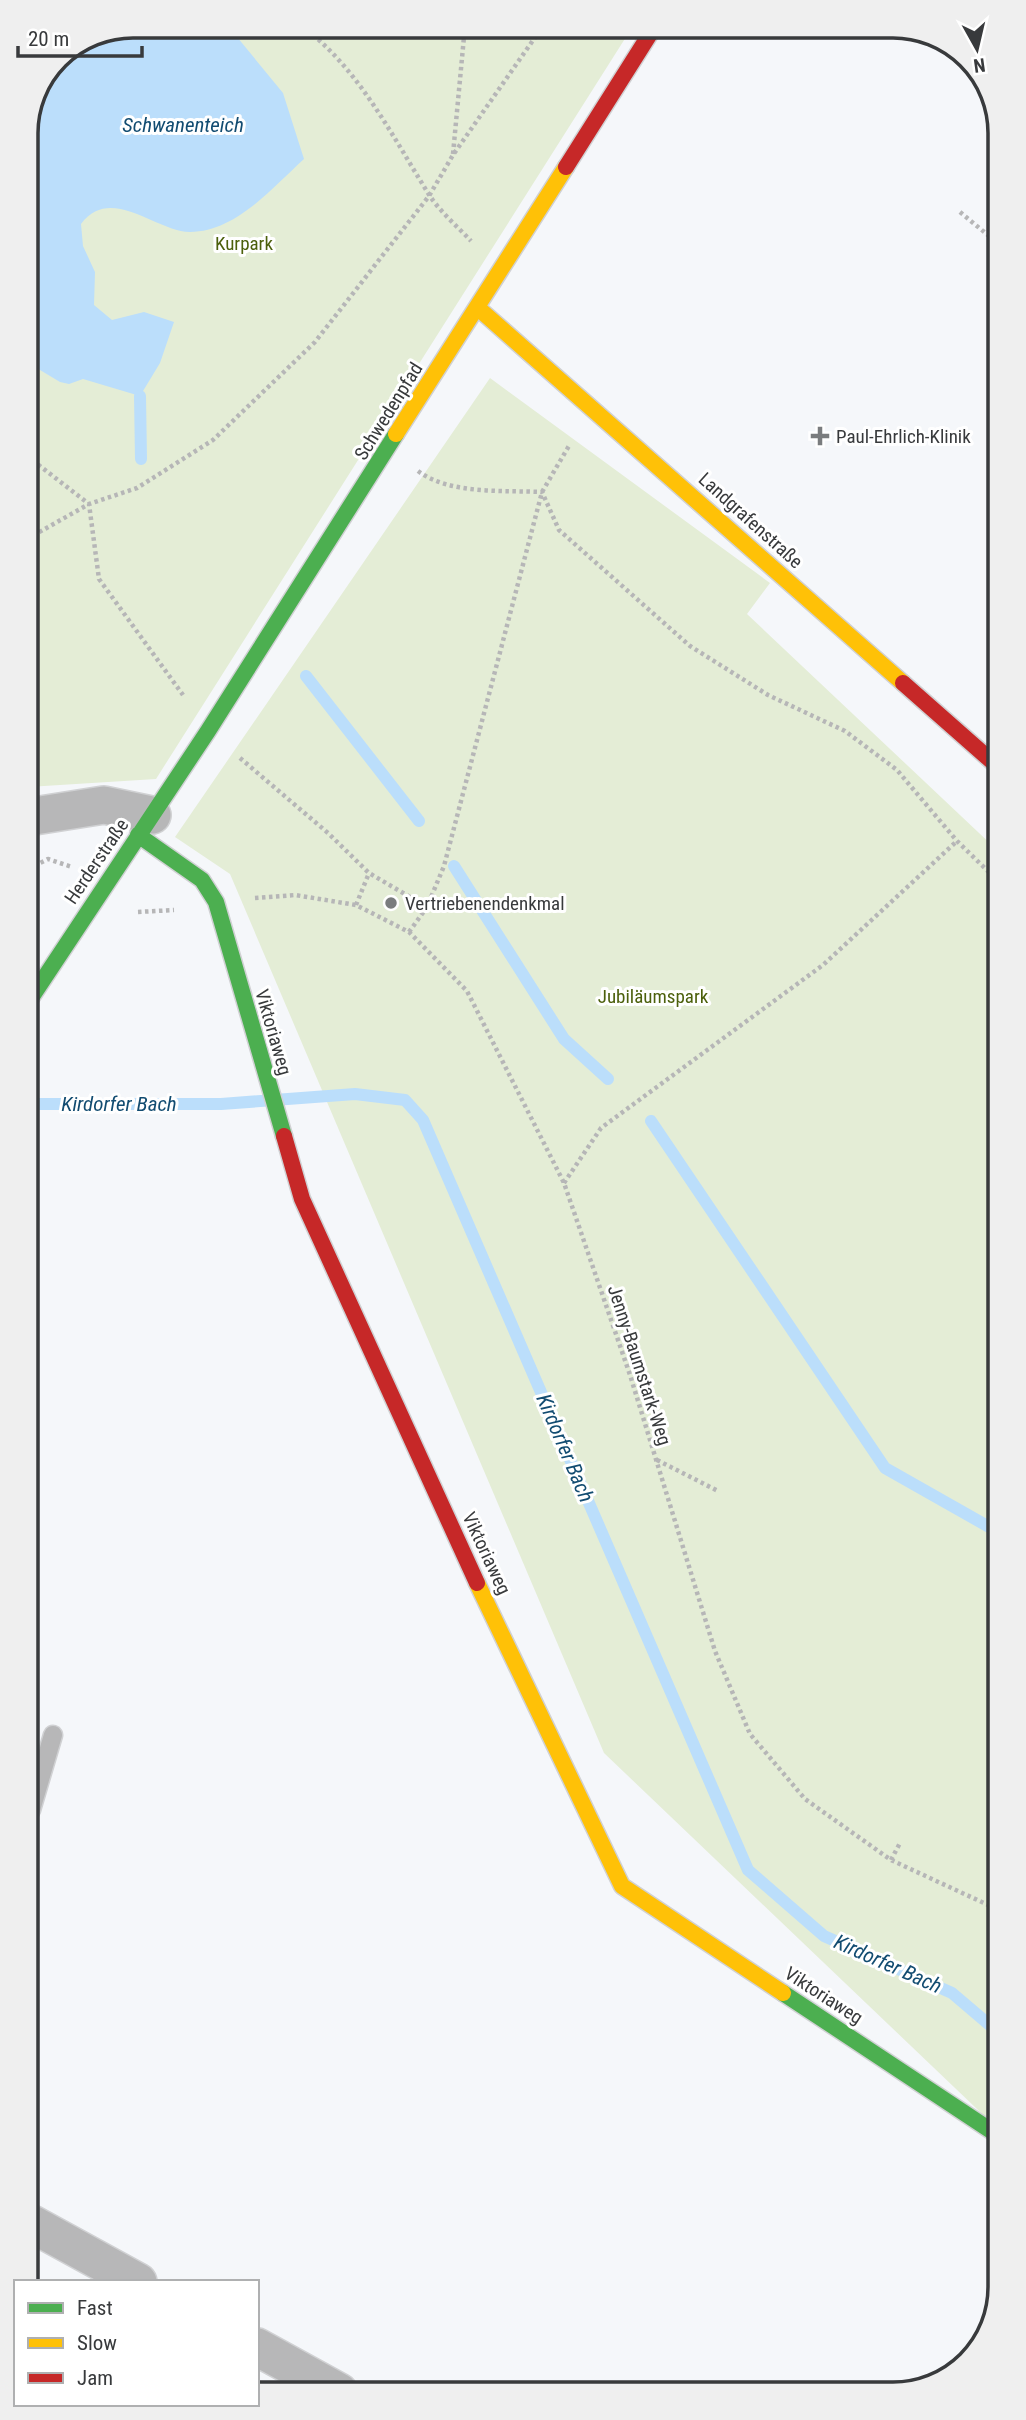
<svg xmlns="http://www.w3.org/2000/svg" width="1026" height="2420" font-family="'Roboto Condensed',sans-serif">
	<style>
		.green { fill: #e4edd6 }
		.water { fill: #bbdefb }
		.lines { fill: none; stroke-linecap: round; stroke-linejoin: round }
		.stream { stroke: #bbdefb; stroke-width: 12 }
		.lane-casing { stroke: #d0d1d3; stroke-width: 21 }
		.street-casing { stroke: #d0d1d3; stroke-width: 40 }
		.fast-casing { stroke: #d0d1d3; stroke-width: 19 }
		.slow-casing { stroke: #d0d1d3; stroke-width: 19 }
		.jam-casing { stroke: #d0d1d3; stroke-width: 19 }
		.path { stroke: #b6b6b7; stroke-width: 4.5; stroke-dasharray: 3.5 3.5; stroke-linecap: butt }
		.lane { stroke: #b7b7b8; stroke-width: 18 }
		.street { stroke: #b7b7b8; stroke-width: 37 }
		.fast { stroke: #4caf50; stroke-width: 16 }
		.slow { stroke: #ffc107; stroke-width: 16 }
		.jam { stroke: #c62828; stroke-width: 16 }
		.poi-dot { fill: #7a7c7e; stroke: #fff; stroke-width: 2.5 }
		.labels { text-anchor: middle; stroke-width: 6; stroke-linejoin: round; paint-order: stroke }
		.park-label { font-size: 19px; fill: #4c600c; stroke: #fff }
		.street-label { font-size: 19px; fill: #383a3c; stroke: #fff }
		.poi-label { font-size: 19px; fill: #383a3c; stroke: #fff; text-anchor: start }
		.water-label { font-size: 21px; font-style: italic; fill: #124c71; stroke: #fff }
		.rim { fill: none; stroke: #383a3c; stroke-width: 3.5 }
	</style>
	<rect width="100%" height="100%" fill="#f5f7fa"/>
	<path class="green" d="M133,26H633L156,779L28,787L26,127L58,57Z
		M490,378L770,583L747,614L996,849L999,2130L604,1753L230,874L175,837Z"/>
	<path class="water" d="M133,26H228L283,93L304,159C273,187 236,232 190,232C156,232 111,184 81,224L83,246L95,272L94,305L112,320L144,312L174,322L160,363L140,396L83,379L69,384L60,382L40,370L27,357L26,127L58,57Z"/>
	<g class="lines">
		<path class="stream" d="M140,396L141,459
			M306,676L419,821
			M454,866L564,1039L608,1079
			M29,1104H221L355,1094L405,1100L423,1120L748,1870L824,1936L952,1993L999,2033
			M651,1121L885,1468L998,1532"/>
		<g class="lane-casing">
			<path id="lane" d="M31,1810L53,1735"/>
		</g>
		<g class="street-casing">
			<path id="street" d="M28,817L104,805L152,815
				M32,2224L138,2282
				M257,2347L339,2392"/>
		</g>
		<g class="fast-casing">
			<path id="fast" d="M138,835L202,880L216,902L284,1136
				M29,1001L208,731L396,434
				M783,1993L999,2136"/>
		</g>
		<g class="slow-casing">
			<path id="slow" d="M478,308L903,683
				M396,434L566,167
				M477,1583L622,1886L783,1993"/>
		</g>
		<g class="jam-casing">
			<path id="jam" d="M566,167L655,26
				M903,683L996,765
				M284,1136L302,1199L477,1583"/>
		</g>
		<path class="path" d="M302,26C359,69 391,134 428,193C439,211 457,226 471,241
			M453,154L465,26
			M960,212L995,241
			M27,456L89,504L99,579L183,695
			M418,471C450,495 504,490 542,492L559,530L690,646L768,695L845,731L897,770L957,841L996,879
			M27,539L89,504L137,488L213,440L315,342L429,196L453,155L543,26
			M240,758L328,833L369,873L427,907
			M28,869L48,859L72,867
			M255,898L295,895L356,905L409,932L467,991L564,1183L630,1375L715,1651L750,1734L805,1799L891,1860L999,1910
			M356,905L369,873
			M138,912L174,910
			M409,932L427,907L444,866L542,492L570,444
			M564,1183L601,1128L823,965L957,841
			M657,1460L718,1491
			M891,1860L900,1843"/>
		<use href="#lane" class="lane"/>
		<use href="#street" class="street"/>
		<use href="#fast" class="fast"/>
		<use href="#slow" class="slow"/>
		<use href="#jam" class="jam"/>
	</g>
	<g class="poi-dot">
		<path d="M816.5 425.5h7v7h7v7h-7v7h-7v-7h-7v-7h7z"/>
		<circle cx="391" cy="903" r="7"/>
	</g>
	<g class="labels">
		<g class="park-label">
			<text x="244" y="250">Kurpark</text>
			<text x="653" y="1003">Jubiläumspark</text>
		</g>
		<g class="street-label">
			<text transform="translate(388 411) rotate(-58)" y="7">Schwedenpfad</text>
			<text transform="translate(751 520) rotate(42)" y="7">Landgrafenstraße</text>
			<text transform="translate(96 861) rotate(-56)" y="7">Herderstraße</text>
			<text transform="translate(274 1032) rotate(74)" y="7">Viktoriaweg</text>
			<text transform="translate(640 1365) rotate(72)" y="7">Jenny-Baumstark-Weg</text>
			<text transform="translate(487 1553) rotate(65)" y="7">Viktoriaweg</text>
			<text transform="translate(824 1995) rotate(33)" y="7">Viktoriaweg</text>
		</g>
		<g class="poi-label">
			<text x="836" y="443">Paul-Ehrlich-Klinik</text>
			<text x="405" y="910">Vertriebenendenkmal</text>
		</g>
		<g class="water-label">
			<text x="183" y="132">Schwanenteich</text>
			<text x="119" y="1111">Kirdorfer Bach</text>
			<text transform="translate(565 1448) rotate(67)" y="7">Kirdorfer Bach</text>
			<text transform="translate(888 1964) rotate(24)" y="7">Kirdorfer Bach</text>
		</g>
	</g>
	<path d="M0 0H1026V2420H0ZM133 38H893A95 95 0 0 1 988 133V2287A95 95 0 0 1 893 2382H133A95 95 0 0 1 38 2287V133A95 95 0 0 1 133 38Z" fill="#efefef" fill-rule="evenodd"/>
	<path class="rim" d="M133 38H893A95 95 0 0 1 988 133V2287A95 95 0 0 1 893 2382H133A95 95 0 0 1 38 2287V133A95 95 0 0 1 133 38Z"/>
	<rect x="14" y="2280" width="245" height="126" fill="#ffffff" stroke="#afb0b1" stroke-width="2"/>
	<rect x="28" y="2303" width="35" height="10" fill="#4caf50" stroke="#afb0b1" stroke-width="2"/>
	<text x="77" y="2315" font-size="21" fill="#383a3c">Fast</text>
	<rect x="28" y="2338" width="35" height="10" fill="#ffc107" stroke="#afb0b1" stroke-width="2"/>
	<text x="77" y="2350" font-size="21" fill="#383a3c">Slow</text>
	<rect x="28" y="2373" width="35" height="10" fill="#c62828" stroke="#afb0b1" stroke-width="2"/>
	<text x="77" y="2385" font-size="21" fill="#383a3c">Jam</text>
	<g transform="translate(977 49) rotate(172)" stroke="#ffffff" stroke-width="5" paint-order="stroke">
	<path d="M0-5L12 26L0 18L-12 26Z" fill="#383a3c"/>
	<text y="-10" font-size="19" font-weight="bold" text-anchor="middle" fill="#383a3c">N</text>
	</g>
	<path d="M18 46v10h124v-10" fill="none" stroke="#383a3c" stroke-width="3.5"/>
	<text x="28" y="46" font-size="21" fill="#383a3c" stroke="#ffffff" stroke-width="5" paint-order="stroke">20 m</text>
</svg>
